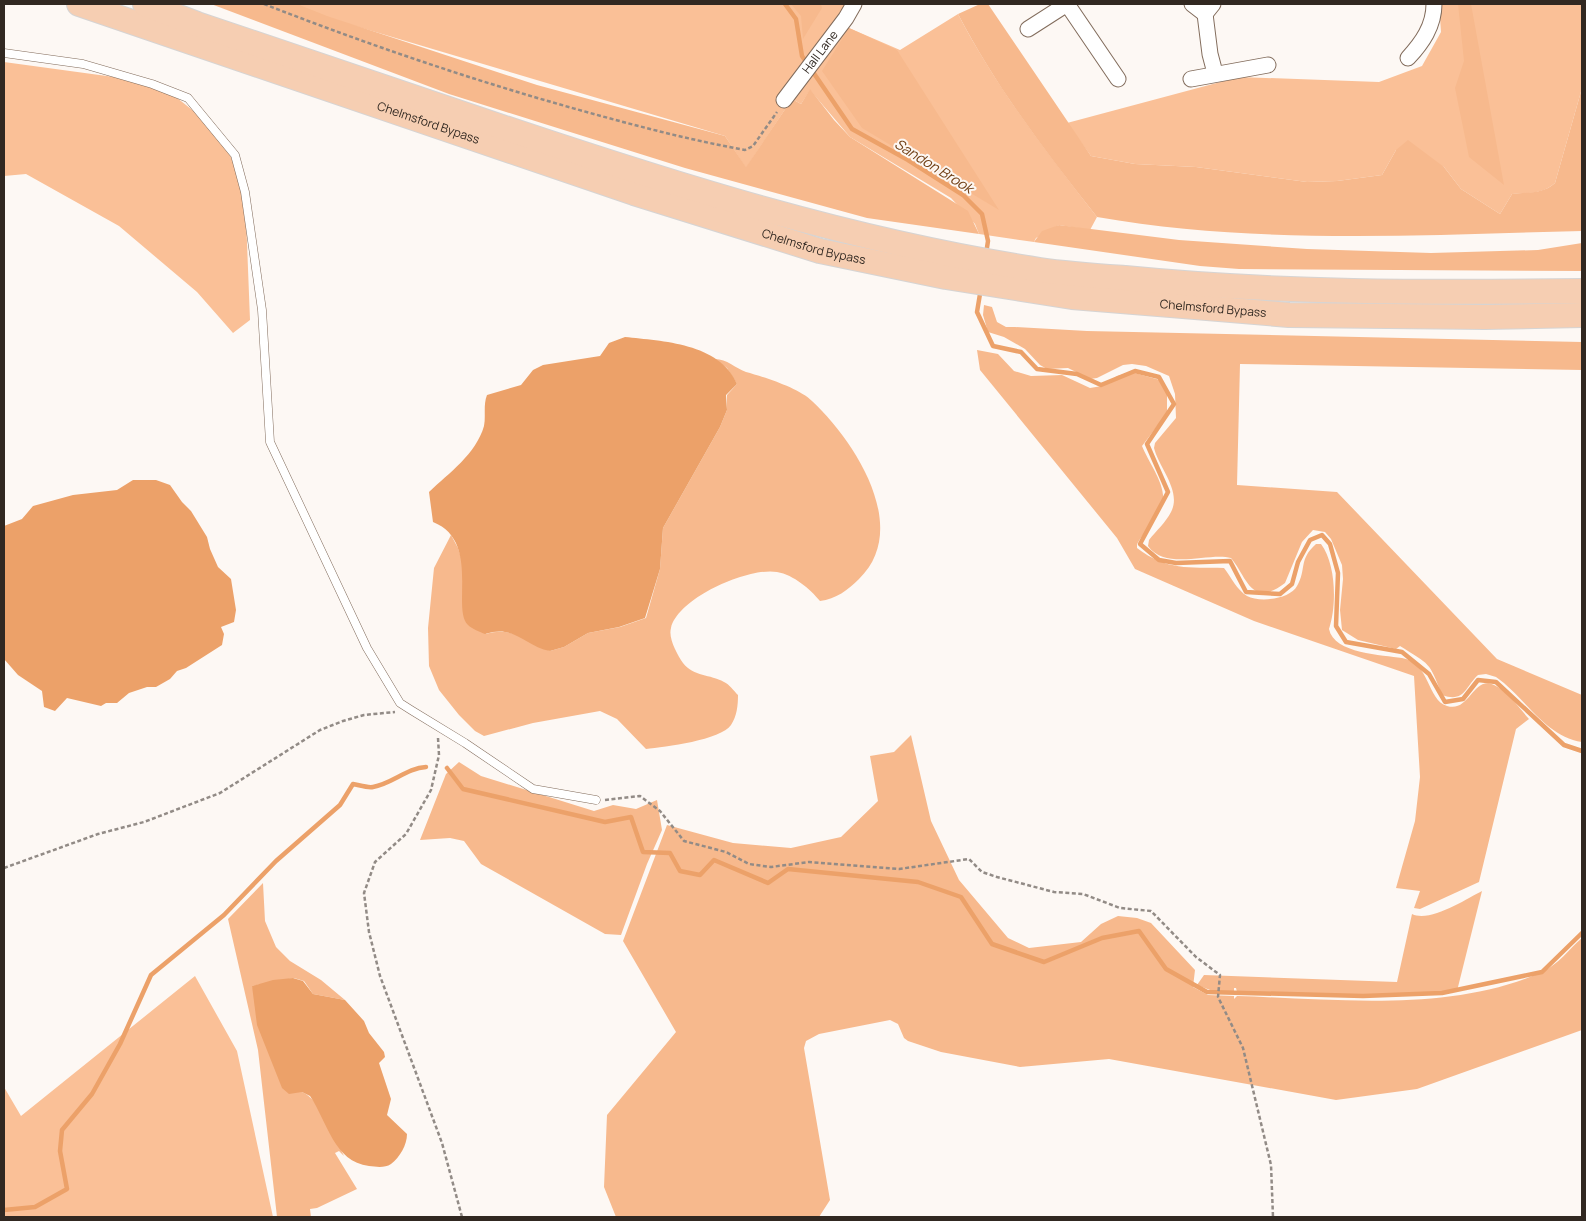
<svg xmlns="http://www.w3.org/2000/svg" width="1586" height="1221" font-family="Manrope,sans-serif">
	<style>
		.green { fill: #fac097 }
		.forest { fill: #f7b98d }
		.water { fill: #eca169 }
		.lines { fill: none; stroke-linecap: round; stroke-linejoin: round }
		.stream { stroke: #eca169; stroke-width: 4.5 }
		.service-casing { stroke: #826c5c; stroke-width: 9 }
		.minor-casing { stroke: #826c5c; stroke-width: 17 }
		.trunk-casing { stroke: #d6d4d3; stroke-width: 26 }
		.path { stroke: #928b86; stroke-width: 2.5; stroke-dasharray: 4 2.5; stroke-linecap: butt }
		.service { stroke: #fff; stroke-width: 8 }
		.minor { stroke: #fff; stroke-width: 15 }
		.trunk { stroke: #f6ceb2; stroke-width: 24 }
		.labels { text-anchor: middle; stroke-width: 4; stroke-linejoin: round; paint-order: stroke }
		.street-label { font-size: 12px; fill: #312821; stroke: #fdf8f4 }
		.water-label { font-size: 14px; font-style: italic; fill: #734219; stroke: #fdf8f4 }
	</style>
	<rect width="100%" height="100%" fill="#fdf8f4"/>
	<path class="green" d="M292,4H848L849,28L900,50L958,14C996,87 1047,153 1097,217L1090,230L1059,225L1036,238L1034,242L979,234L975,224L951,198L850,137L810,90L801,104L792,99L746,168L725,136L325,17Z
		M1439,4H1582V88L1555,183C1543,194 1528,193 1512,194L1500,214L1461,189L1444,167L1396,150L1382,175L1337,181L1307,182L1196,167L1135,164L1091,156L1067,123L1239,77L1379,82L1422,66L1441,32Z
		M4,62L158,83L200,116L230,155L245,192L250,320L233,333L197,292L119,226L26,174L4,176Z
		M195,976L237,1051L273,1217H4V1087L21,1116Z"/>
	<path class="forest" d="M211,4H297L327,16L537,85L725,136L746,167L792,99L801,104L810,89L834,120L850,137L968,211L979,234L867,218L685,168L449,94Z
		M791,4H821L822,8L803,39L801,16Z
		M980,4H988L1091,156L1135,164L1196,167L1307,182L1337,181L1382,175L1396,150L1408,140L1444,167L1461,189L1500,214L1512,194C1528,192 1543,194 1555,183L1582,88V231C1421,235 1257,245 1097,217C1046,153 996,87 958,14Z
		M1458,4H1471L1504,185L1469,157L1455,88L1464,61Z
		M849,28L897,50L999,210L862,128L822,71Z
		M1059,225L1179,240L1307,249L1431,253L1538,250L1582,243V271L1239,269L1200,266L1034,242L1042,231Z
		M984,305L992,307L997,322L1006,327H1015L1087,331L1582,342V370L1240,364L1237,485L1337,492L1497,659L1582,695V742C1544,736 1525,697 1496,677L1486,674L1478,675C1465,687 1465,703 1442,695C1429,661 1430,665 1400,646L1396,649L1358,640L1342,630L1340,610L1343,579L1342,565L1331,539L1325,532L1313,530L1302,542L1285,583C1251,609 1247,577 1231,558C1209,552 1166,571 1148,546L1149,540C1156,531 1166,522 1171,512C1182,491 1159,468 1154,448L1155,443L1176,418L1175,394L1169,376L1146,366L1132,364L1123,365L1097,378L1090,379L1068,368L1047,369L1040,365L1025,349L1004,337L988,332L983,315Z
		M977,350L998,354L1014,371L1031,376L1062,375L1090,388L1102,386L1117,376L1131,372L1160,380L1167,389V413L1142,446C1149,464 1170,489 1161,508C1155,521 1144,532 1137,544V548C1167,571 1189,567 1224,568C1231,577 1237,590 1247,596C1260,603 1290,599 1297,586C1307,569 1298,560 1316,544H1321C1336,564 1337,605 1329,629C1334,654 1383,655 1402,658C1430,662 1427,700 1447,706C1470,713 1473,675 1494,685C1508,691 1519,708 1529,719L1516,729L1479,882L1420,909L1414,908L1420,891L1396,888L1415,821L1420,777L1414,676L1254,621L1135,569L1117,538L980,370Z
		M715,359C727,359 735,368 746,372C764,377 799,388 812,401C854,440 912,528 859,579C848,590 836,599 820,601C810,589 794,575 777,572C748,567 678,598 671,628C668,638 677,654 683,663C694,677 710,674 724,682C729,684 734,691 738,695C738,705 737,716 731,725C721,740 665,747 646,749L617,719L600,711L533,723L484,736L475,731L459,715L439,690L429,666L428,628L434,568L451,535L458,548L486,634C509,626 529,640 550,651L564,647L588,633L620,627L646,618L660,569L663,528L720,427L727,410V395L737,384L727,368Z
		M911,735L931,821L959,880L1008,938L1029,948L1081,942L1101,924L1118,916L1137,918L1151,923L1195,970L1193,987L1208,995L1234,996V999L1237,996C1336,999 1449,1013 1542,972C1559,964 1569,949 1582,938V1030L1417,1089L1336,1100L1109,1059L1020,1067L941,1052L908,1041L904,1038L898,1024L890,1020L819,1034L806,1041L804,1048L830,1200L819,1217H616L604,1187L607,1115L676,1032L623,941L667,825L733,843L791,848L841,837L878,801L870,756L894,752Z
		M459,762L481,776L594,811L613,805L636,809L657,800L662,830L647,864L621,935L605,934L481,864L464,841L450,838L420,840L446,774Z
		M263,883L265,921L276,947L290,961L321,980L345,1000L313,994L304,981L294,978L252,986L302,1092C321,1100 335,1137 344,1156L339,1151L335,1153L357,1189L317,1208L310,1209L311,1217H277L258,1050L228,919Z
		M1482,891L1457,991L1394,996L1237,992L1236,988H1234V992L1210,990L1197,985L1204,975L1397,982L1412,914C1430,923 1466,899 1482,891Z"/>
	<path class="water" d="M625,337C662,341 720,343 737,384L726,395L727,410L720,427L663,528L660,569L645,618L619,627L588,633L564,647L550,651C524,646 515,624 485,634C480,632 472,629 468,625C451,609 481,541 433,522L429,492C449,473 476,454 484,426C486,416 483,405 487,395L521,385L533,370L543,365L600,356L609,343Z
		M133,480H156L170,485L182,502L191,511L207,537L210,549L218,567L231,579L236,610L234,622L221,627L224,634L222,645L186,668L177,671L170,679L156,687H147L129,693L117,703H106L101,706L67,698L55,711L44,707L42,691L18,675L4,659V526L22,519L33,506L73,495L117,490Z
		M293,978L303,981L313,994L345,1000L364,1021L369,1033L384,1052L385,1057L379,1063L391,1099L387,1115L407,1134C407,1145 400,1157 391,1164C385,1168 377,1167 369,1166C334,1162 327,1121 310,1096L302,1092L289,1094L282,1088L257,1025L252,986L273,980Z"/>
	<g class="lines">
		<path class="stream" d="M785,4L796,19L802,56L852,129L908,160L963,195L982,214L988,241L986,254
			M981,288L977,312L993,346L1021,352L1037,369L1077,374L1101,385L1135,371L1159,377L1174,404L1147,444L1168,492L1140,544L1159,560L1176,563L1230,561L1246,592L1280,594L1292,584L1298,562L1310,540L1322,535L1330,544L1338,573L1336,626L1346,642L1402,652L1429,674L1445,702L1463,699L1478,680L1496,682L1564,745L1582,751
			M447,768L463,789L605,822L631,817L643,852L670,853L680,871L700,875L714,860L768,883L788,869L918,882L961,897L992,944L1044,962L1102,938L1139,931L1166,969L1207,992L1363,996L1442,993L1542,972L1582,933
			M4,1210L35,1207L67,1189L60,1151L62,1130L92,1094L120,1044L151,975L224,915L276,861L340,805L353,784C359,785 367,788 373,787C392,784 407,768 426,767"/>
		<g class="service-casing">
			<path id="service" d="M4,53L83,64L152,84L188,98L235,155L245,192L262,310L270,442L367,648L400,703L411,710L465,743L533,789L596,800"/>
		</g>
		<g class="minor-casing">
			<g id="minor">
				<path d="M1192,4L1205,14L1213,4"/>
				<path d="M1205,14L1210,54L1215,73"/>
				<path d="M1028,29L1067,4L1118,79"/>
				<path d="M1408,58C1422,43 1434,26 1434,4"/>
				<path d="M1191,79L1268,65"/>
				<path id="s1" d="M784,100L846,18L854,4"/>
			</g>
		</g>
		<g class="trunk-casing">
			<g id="trunk">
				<path id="s2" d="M79,4L634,193L820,251L946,277L1072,297L1183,306L1289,315L1485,317L1582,315"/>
				<path d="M145,4L197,24C298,58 400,92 502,127C678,186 855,242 1040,270C1068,274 1097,276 1125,278C1277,293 1429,293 1582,291"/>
			</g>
		</g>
		<path class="path" d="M264,4C369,45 475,81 583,111C637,126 690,140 745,150L753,146L777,112
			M438,738L439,755L431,790L406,834L375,862L364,893L369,932L380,976L442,1143L462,1217
			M605,800L640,796L660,811L684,841L726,852L749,864L771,867L809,862L899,869L969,859L982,872L997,877L1054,892L1083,894L1120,908L1151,911L1196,957L1220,975L1218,997L1243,1048L1271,1165L1273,1217
			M4,868L98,834L144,822L220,793L320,730L343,721L364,715L395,712"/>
		<use href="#service" class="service"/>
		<use href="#minor" class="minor"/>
		<use href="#trunk" class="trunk"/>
	</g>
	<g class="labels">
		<g class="street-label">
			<text dy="4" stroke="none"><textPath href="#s1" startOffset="60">Hall Lane</textPath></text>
			<text dy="4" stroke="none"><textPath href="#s2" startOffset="369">Chelmsford Bypass</textPath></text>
			<text dy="4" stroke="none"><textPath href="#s2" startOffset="774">Chelmsford Bypass</textPath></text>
			<text dy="4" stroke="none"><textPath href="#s2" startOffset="1179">Chelmsford Bypass</textPath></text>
		</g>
		<g class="water-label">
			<text transform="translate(934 166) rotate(32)" y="5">Sandon Brook</text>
		</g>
	</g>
	<rect width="1586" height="1221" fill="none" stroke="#312821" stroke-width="10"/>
</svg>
